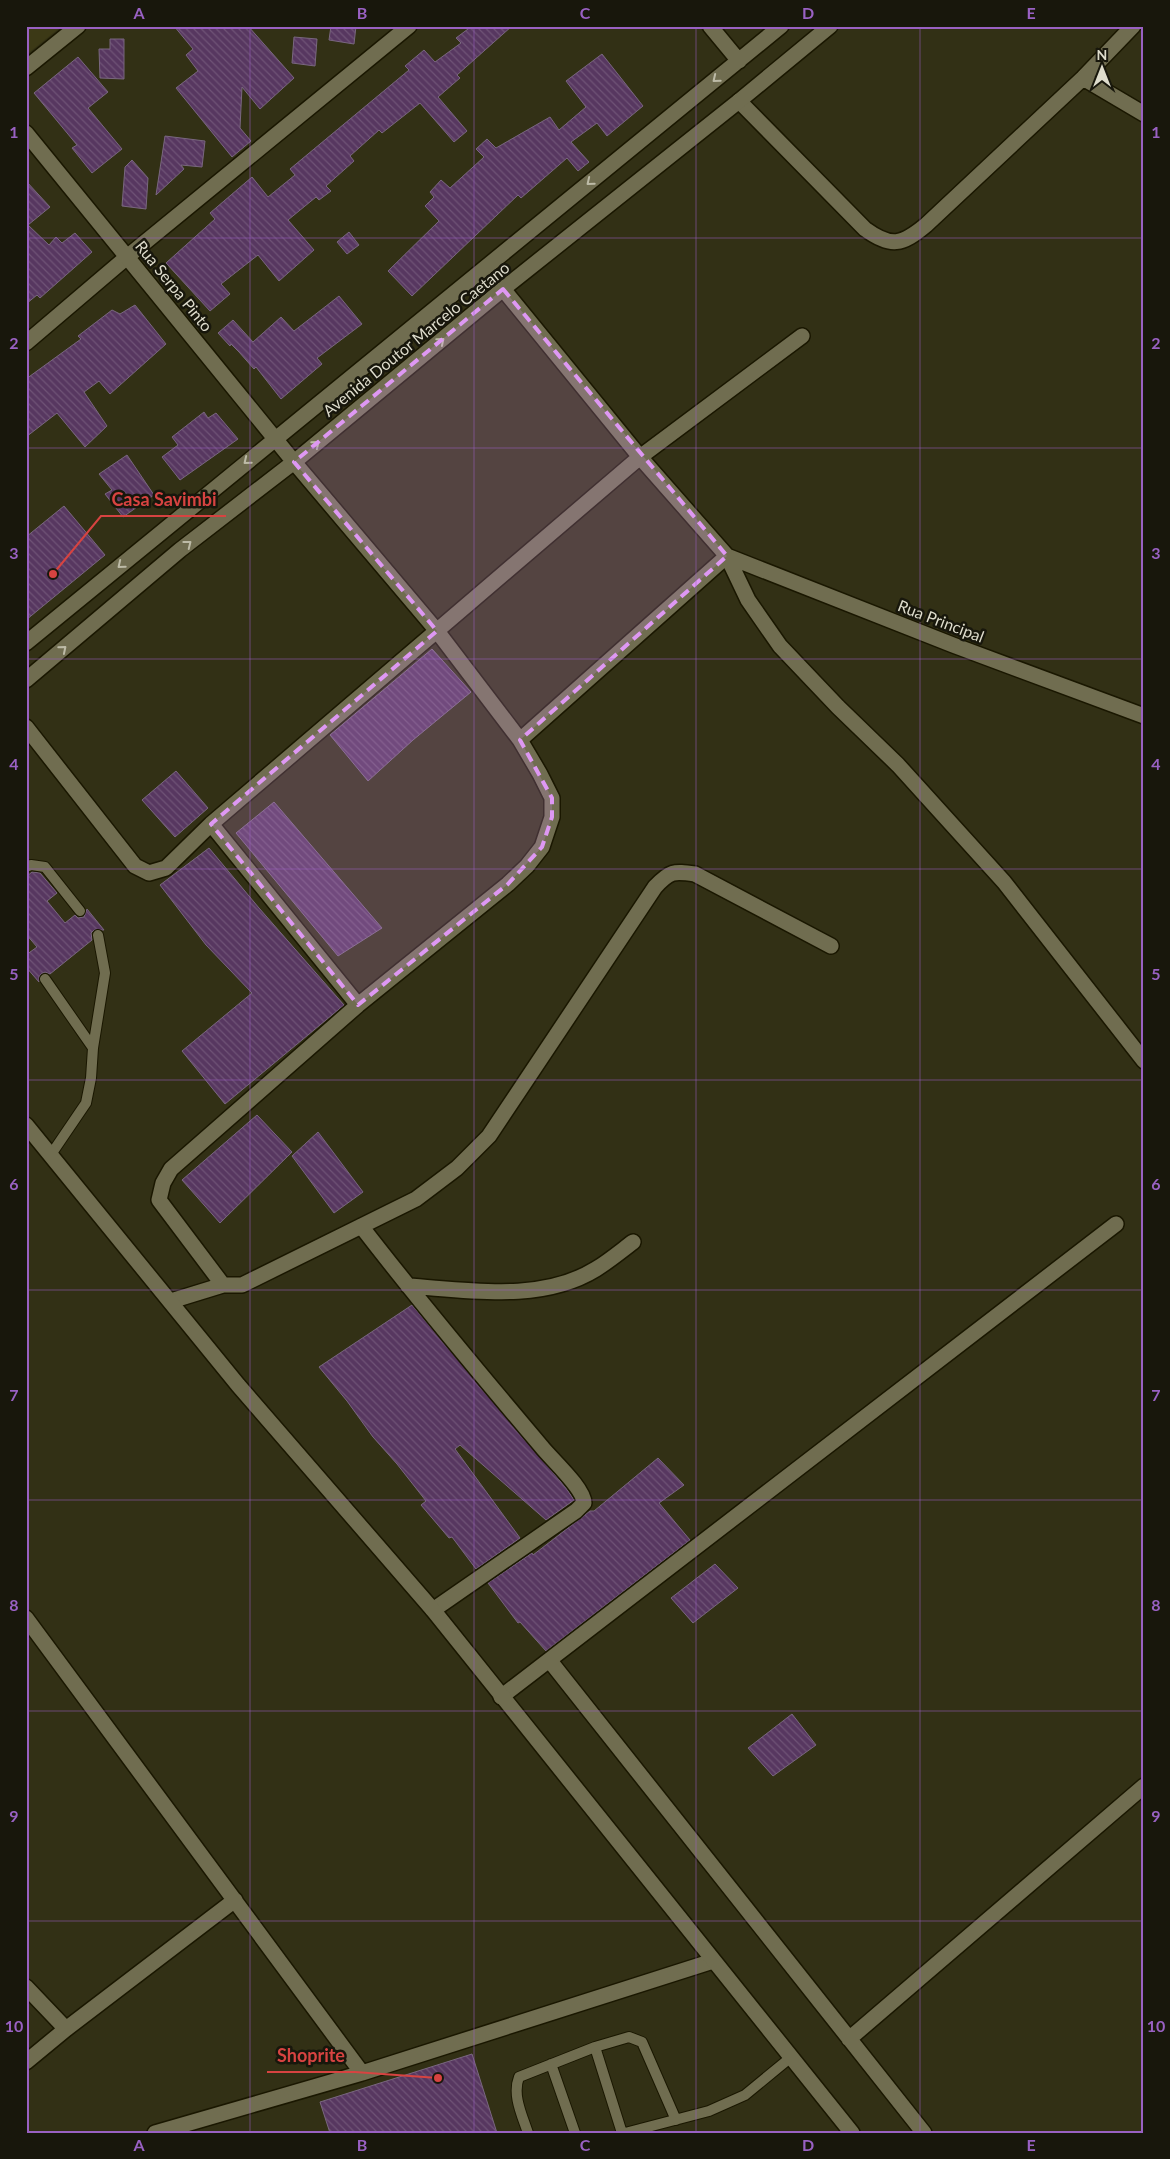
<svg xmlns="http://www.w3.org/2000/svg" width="1170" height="2159" font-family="Lato,sans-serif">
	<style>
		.built { fill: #3c3916 }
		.building { fill: url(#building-back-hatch); stroke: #79677f }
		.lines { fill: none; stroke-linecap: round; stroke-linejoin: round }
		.service-casing { stroke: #1a1700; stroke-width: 12 }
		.minor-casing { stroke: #1a1700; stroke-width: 18 }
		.tertiary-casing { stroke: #1a1700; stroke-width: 18 }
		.secondary-casing { stroke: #1a1700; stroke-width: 18 }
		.service { stroke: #706d50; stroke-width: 10 }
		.minor { stroke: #706d50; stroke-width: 15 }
		.tertiary { stroke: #706d50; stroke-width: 15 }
		.secondary { stroke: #706d50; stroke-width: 15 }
		.oneway { stroke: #bdbba7 }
		.marked { fill: #de98f3; fill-opacity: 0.2; stroke: #de98f3; stroke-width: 4; stroke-dasharray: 10 6; stroke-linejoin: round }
		.grid { fill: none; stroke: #9961c3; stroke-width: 1; stroke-opacity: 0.55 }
		.labels { text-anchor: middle; stroke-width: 5; stroke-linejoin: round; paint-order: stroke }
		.street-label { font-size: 16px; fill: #dedccc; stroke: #18170c }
		.leader { fill: none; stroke: #d74341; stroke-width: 2 }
		.callout-dot { fill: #d74341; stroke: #18170c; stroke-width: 2 }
		.callout-label { font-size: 18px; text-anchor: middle; font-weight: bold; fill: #d74341; stroke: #18170c; stroke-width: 5; stroke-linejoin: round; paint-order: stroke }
		.neatline { fill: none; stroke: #9961c3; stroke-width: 2 }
		.grid-label { font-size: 16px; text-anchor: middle; font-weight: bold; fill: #9961c3 }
	</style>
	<defs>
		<pattern id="building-back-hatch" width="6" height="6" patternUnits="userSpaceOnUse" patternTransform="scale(1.25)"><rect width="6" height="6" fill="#573760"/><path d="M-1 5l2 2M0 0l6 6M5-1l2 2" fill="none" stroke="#6f5376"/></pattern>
	</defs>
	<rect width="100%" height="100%" fill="#323015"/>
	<path class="built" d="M26,26H62L26,55Z"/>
	<path class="building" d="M174,26H248L294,78L260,109L242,87L240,128L251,141L232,157L176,88L198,71L186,55L193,49Z
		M331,26H356L354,44L329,40Z
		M472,26H512L457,75L460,78L438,97L467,131L454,142L420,103L382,133L379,130L350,156L354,161L326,186L331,191L319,200L316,197L288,220L314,250L279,281L258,255L221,284L230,294L210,311L166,263L215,219L210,213L252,177L268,197L295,175L290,169L409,70L405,66L424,50L435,62L461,43L456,38Z
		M294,37L317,39L315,66L292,63Z
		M110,39H124V79L100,78L99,49H110Z
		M602,54L643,106L607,136L597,123L571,142L589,162L578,171L567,158L521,198L518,195L412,296L388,271L439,221L425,206L434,197L430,192L441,180L450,188L484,157L476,149L487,139L496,148L550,117L559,130L586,107L566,81Z
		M78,57L108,92L88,108L122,149L92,173L72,148L77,145L34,93Z
		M165,136L205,141L202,167L181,165L184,169L156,195Z
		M132,160L148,178L146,209L122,206L125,167Z
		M26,181L50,207L28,225L49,245L56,237L62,243L75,233L92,252L40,298L37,295L26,304Z
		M349,232L359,245L347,254L337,242Z
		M339,296L362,324L317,358L322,364L281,399L256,367L254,369L239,352L231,344L230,346L218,333L233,320L253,342L281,317L294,331Z
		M135,305L166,344L110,394L99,381L84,392L107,426L85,447L57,413L26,437V379L81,339L78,336L112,310L120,314Z
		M204,412L208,418L216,413L238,439L180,480L162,457L178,445L172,437Z
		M127,455L154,495L123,517L105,494L112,490L99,474Z
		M64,506L105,555L26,620V537Z
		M432,649L471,692L413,740L368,781L330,735Z
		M176,771L208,808L175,837L142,800Z
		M274,802L382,928L338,956L236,833Z
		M209,848L259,908L344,1005L225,1104L182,1051L252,993L206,945L160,885Z
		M32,872L40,873L57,893L47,901L65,923L75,915L78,918L84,917L87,909L104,930H94L91,933L92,940L50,974L45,972L41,974L39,977V982L26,967V955L37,947L26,934V877Z
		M257,1115L292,1152L220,1223L182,1180Z
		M318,1132L363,1192L334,1213L292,1156Z
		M412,1305L566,1488L574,1500L546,1520L460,1445L455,1449L520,1538L476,1569L452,1537L449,1538L421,1505L426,1501L397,1464L373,1437L347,1401L319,1367Z
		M658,1458L684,1485L659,1503L690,1540L546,1651L520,1622L518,1623L488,1583L532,1553L533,1555L590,1511H594Z
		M715,1564L738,1588L693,1623L671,1598Z
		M792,1714L816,1745L773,1776L748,1748Z
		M472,2054L497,2133H330L320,2102Z"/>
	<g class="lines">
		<g class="service-casing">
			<path id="service" d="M26,867L31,865L45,867L80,911
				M45,979L93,1048L91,1078L86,1103L50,1156
				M93,1048L105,973L98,935
				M595,2047L622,2133
				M551,2064L575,2133
				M528,2133C522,2115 512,2095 519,2077L595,2047L629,2037L642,2042L676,2120
				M625,2133L709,2111L745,2095L790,2058"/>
		</g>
		<g class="minor-casing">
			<path id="minor" d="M26,68L78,26
				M1083,78L1144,114
				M739,101L865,229C891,248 902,245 926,225L1083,78L1133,26
				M503,289L640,457L727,556L748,600L780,646L838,707L898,765L1004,882L1144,1061
				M26,343L127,257L409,26
				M26,727L135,866L149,873L166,868L211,824L640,457L802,336
				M520,740L727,556L953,645L1144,716
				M211,824L358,1005
				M361,1226C419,1301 480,1374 541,1446C551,1459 584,1488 584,1503L576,1511L433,1610
				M223,1285H242L416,1199L457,1168L489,1136L655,887C670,871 673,871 695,874L831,946
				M408,1286C468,1290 541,1303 596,1269C609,1261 621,1251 633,1242
				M171,1301L223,1285L159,1200L163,1183L171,1169L358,1005L508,884L527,866L542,847L552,817V798L540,774L520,740L437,631L294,462
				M26,1618L362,2073
				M550,1661L924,2133
				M501,1697L1116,1224
				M26,1987L66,2029
				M849,2039L1144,1786
				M26,2062L66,2029L235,1900
				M155,2133L362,2073L713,1961"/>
		</g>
		<g class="tertiary-casing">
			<path id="tertiary" d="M710,26L739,61
				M26,133L294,462
				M26,643L781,26
				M26,680L180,550L294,462L503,289L739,101L830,26"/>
		</g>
		<g class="secondary-casing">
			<path id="secondary" d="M26,1125L238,1385L433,1610L852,2133"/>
		</g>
		<use href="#service" class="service"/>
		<use href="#minor" class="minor"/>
		<use href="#tertiary" class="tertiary"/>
		<use href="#secondary" class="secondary"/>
	</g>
	<defs><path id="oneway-chevron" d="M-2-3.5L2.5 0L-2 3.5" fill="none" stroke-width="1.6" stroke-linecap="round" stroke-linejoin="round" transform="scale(1.25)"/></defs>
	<g class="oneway">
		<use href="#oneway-chevron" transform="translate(716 79) rotate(141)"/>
		<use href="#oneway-chevron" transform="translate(590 182) rotate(141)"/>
		<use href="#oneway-chevron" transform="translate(441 341) rotate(-40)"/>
		<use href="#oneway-chevron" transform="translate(316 444) rotate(-40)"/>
		<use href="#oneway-chevron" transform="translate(247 461) rotate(141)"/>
		<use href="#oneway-chevron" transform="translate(188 544) rotate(-38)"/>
		<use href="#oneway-chevron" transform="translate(121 565) rotate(141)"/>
		<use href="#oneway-chevron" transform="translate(63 649) rotate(-40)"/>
	</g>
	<path class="marked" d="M503,289L727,556L520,740L552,798V817L542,847L508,884L358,1005L211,824L437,631L294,462Z"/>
	<path class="grid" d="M250,26V2133M474,26V2133M696,26V2133M920,26V2133M26,238H1144M26,448H1144M26,659H1144M26,869H1144M26,1080H1144M26,1290H1144M26,1500H1144M26,1711H1144M26,1921H1144"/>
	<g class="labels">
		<g class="street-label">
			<text transform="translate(174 286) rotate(51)" y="6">Rua Serpa Pinto</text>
			<text transform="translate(416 339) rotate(-39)" y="6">Avenida Doutor Marcelo Caetano</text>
			<text transform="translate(941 621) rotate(21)" y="6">Rua Principal</text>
		</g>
	</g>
	<path class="leader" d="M53 574L101 516H226M438 2078L355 2072H267"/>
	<g class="callout-dot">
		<circle cx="53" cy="574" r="5"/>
		<circle cx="438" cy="2078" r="5"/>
	</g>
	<g class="callout-label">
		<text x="164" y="506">Casa Savimbi</text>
		<text x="311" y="2062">Shoprite</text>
	</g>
	<rect width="1170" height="2159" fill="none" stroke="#18170c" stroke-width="55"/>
	<g transform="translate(1102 68)" stroke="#18170c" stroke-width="4" paint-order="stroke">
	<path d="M0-4L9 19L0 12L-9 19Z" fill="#dedccc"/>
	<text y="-8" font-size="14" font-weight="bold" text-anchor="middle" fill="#dedccc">N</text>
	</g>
	<rect x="28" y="28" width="1114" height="2104" class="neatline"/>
	<g class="grid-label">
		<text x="139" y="19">A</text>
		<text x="362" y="19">B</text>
		<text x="585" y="19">C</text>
		<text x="808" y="19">D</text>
		<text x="1031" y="19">E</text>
		<text x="14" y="138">1</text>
		<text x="1156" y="138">1</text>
		<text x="14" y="349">2</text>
		<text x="1156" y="349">2</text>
		<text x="14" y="559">3</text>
		<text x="1156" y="559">3</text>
		<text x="14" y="770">4</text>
		<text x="1156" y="770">4</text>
		<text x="14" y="980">5</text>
		<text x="1156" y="980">5</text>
		<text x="14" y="1190">6</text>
		<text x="1156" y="1190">6</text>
		<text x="14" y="1401">7</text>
		<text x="1156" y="1401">7</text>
		<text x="14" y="1611">8</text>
		<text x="1156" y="1611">8</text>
		<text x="14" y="1822">9</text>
		<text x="1156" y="1822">9</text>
		<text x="14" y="2032">10</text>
		<text x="1156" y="2032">10</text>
		<text x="139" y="2151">A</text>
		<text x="362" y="2151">B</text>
		<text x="585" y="2151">C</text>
		<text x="808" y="2151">D</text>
		<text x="1031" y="2151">E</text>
	</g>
</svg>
